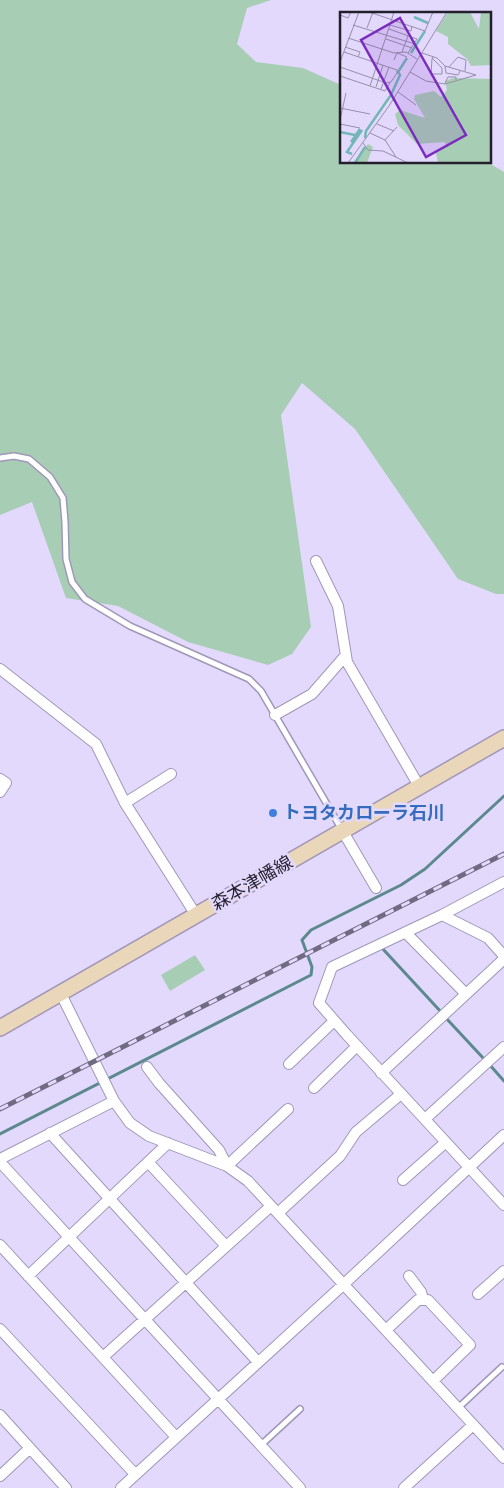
<svg xmlns="http://www.w3.org/2000/svg" width="504" height="1488" font-family="'Nunito Sans','Noto Sans JP',sans-serif">
	<style>
		.green { fill: #a8cdb5 }
		.lines { fill: none; stroke-linecap: round; stroke-linejoin: round }
		.stream { stroke: #5b898e; stroke-width: 3 }
		.service-casing { stroke: #a097b8; stroke-width: 8 }
		.minor-casing { stroke: #a097b8; stroke-width: 12 }
		.secondary-casing { stroke: #a097b8; stroke-width: 18 }
		.service { stroke: #fff; stroke-width: 5 }
		.minor { stroke: #fff; stroke-width: 10 }
		.secondary { stroke: #ead6b9; stroke-width: 15 }
		.rail-casing { stroke: #716b81; stroke-width: 5 }
		.rail { stroke: #e3d9fd; stroke-width: 3; stroke-dasharray: 9; stroke-linecap: butt }
		.shop-dot { fill: #3f7fe0; stroke: #e3d9fd; stroke-width: 2 }
		.labels { text-anchor: middle; stroke-width: 5; stroke-linejoin: round; paint-order: stroke }
		.shop-label { font-size: 18px; font-weight: bold; fill: #366cbe; stroke: #e3d9fd; text-anchor: start }
		.street-label { font-size: 18px; fill: #231f2c; stroke: #e3d9fd }
		.inset-river { fill: none; stroke: #73b6b8; stroke-width: 2.5 }
		.inset-road { fill: none; stroke: #968fa9; stroke-width: 1 }
		.view { fill: #7b2cbf; fill-opacity: 0.15; stroke: #7b2cbf; stroke-width: 2.5 }
		.inset-edge { fill: none; stroke: #231f2c; stroke-width: 2.5 }
	</style>
	<rect width="100%" height="100%" fill="#e3d9fd"/>
	<path class="green" d="M0,0H271L247,8L237,44L256,62L303,68L341,85L342,162L489,163L504,172V594H496L458,579L355,429L302,383L281,415L311,627L292,654L268,665L188,642L118,606L66,598L32,502L0,515Z
		M195,955L205,970L170,991L161,975Z"/>
	<g class="lines">
		<path class="stream" d="M382,948L442,1013
			M445,1017L485,1060
			M489,1064L504,1081
			M0,1134L311,975L312,967L302,940L311,930L401,885L425,869L504,796"/>
		<g class="service-casing">
			<path id="service" d="M0,458L14,456L29,459L50,477L63,498L65,522L66,559L72,582L85,599L130,626L249,679L261,691L342,830
				M458,1408L502,1367
				M261,1445L300,1409"/>
		</g>
		<g class="minor-casing">
			<path id="minor" d="M316,561L338,606L347,662L419,786
				M0,669L96,744L125,803L196,915
				M275,715L312,694L346,655
				M0,779L6,783L0,792
				M125,803L171,774
				M342,830L376,888
				M442,915L504,882
				M406,933L466,994
				M504,956L488,938L442,915L332,967L319,1003L347,1035L504,1205
				M61,994L114,1101L130,1123L149,1136L227,1166L248,1181L504,1458
				M289,1064L334,1021
				M147,1067L159,1083L219,1150L227,1166L288,1109
				M381,1073L504,959
				M314,1088L357,1046
				M425,1119L504,1047
				M50,1133L258,1362
				M0,1159L114,1101
				M0,1162L300,1488
				M148,1162L226,1246
				M403,1180L446,1142
				M278,1213L340,1156L356,1132L401,1094
				M0,1245L176,1437
				M28,1276L168,1143
				M409,1276L421,1292L423,1300
				M478,1294L504,1271
				M0,1329L135,1474
				M386,1330L418,1300H428L470,1345L433,1381
				M103,1357L271,1206
				M0,1415L66,1488
				M0,1476L30,1448
				M121,1488L344,1284L504,1135
				M404,1488L473,1425"/>
		</g>
		<g class="secondary-casing">
			<path id="secondary" d="M0,1028L504,738"/>
		</g>
		<use href="#service" class="service"/>
		<use href="#minor" class="minor"/>
		<use href="#secondary" class="secondary"/>
		<g class="rail-casing">
			<path id="rail" d="M0,1109L504,854"/>
		</g>
		<use href="#rail" class="rail"/>
	</g>
	<circle class="shop-dot" cx="273" cy="813" r="5"/>
	<g class="labels">
		<g class="shop-label">
			<text x="283" y="819">トヨタカローラ石川</text>
		</g>
		<g class="street-label">
			<text transform="translate(252 883) rotate(-30)" y="6">森本津幡線</text>
		</g>
	</g>
	<g transform="translate(340 12)">
		<rect width="151" height="151" fill="#e3d9fd"/>
		<path d="M108,0H130L139,17L141,0H151V53L131,54L127,47L108,32V25L96,19ZM113,66L151,67V151H98L96,141L106,134L105,130L77,132L58,113L55,102L60,98L85,106L74,87L75,83L94,79L101,85L107,78L105,69ZM28,132L33,135L27,151H13Z" fill="#a8cdb5"/>
		<path class="inset-river" d="M74,5L88,11M71,41L85,19M0,120L15,123M25,126L26,119L51,83L60,63L58,60L67,46M11,130L20,117M12,142L7,140L22,118M15,151L25,135"/>
		<path class="inset-road" d="M29,0L85,19L93,0M0,3L8,6L11,0M13,13L75,32M50,13L71,19L72,14M27,16L33,0M49,17L77,27L68,41M8,26L54,41L66,40L77,47M46,27L72,36M5,35L20,40L18,45M62,40L68,24M82,41L97,46L105,54L136,63M92,46L102,56V62H91L92,47L93,45M54,48L57,41L67,45M0,50L19,0M105,54L106,61L118,63L120,59M0,55L46,71L51,70L57,61V58L4,40M109,55L118,45L126,48L125,59M70,60L86,69L105,72L136,63M0,64L45,79L50,71M105,71L108,65H116V68M30,74L54,0M36,75L43,53M41,77L49,55M58,80L76,93M0,96L30,102M0,108L6,81M0,112L20,116M37,112L54,119M30,121L45,128L56,145M45,128L57,115M23,131L28,138L43,139L68,151M8,151L49,94L107,0"/>
		<path class="view" d="M60,6L126,123L86,145L21,28Z"/>
		<rect width="151" height="151" class="inset-edge"/>
	</g>
</svg>
